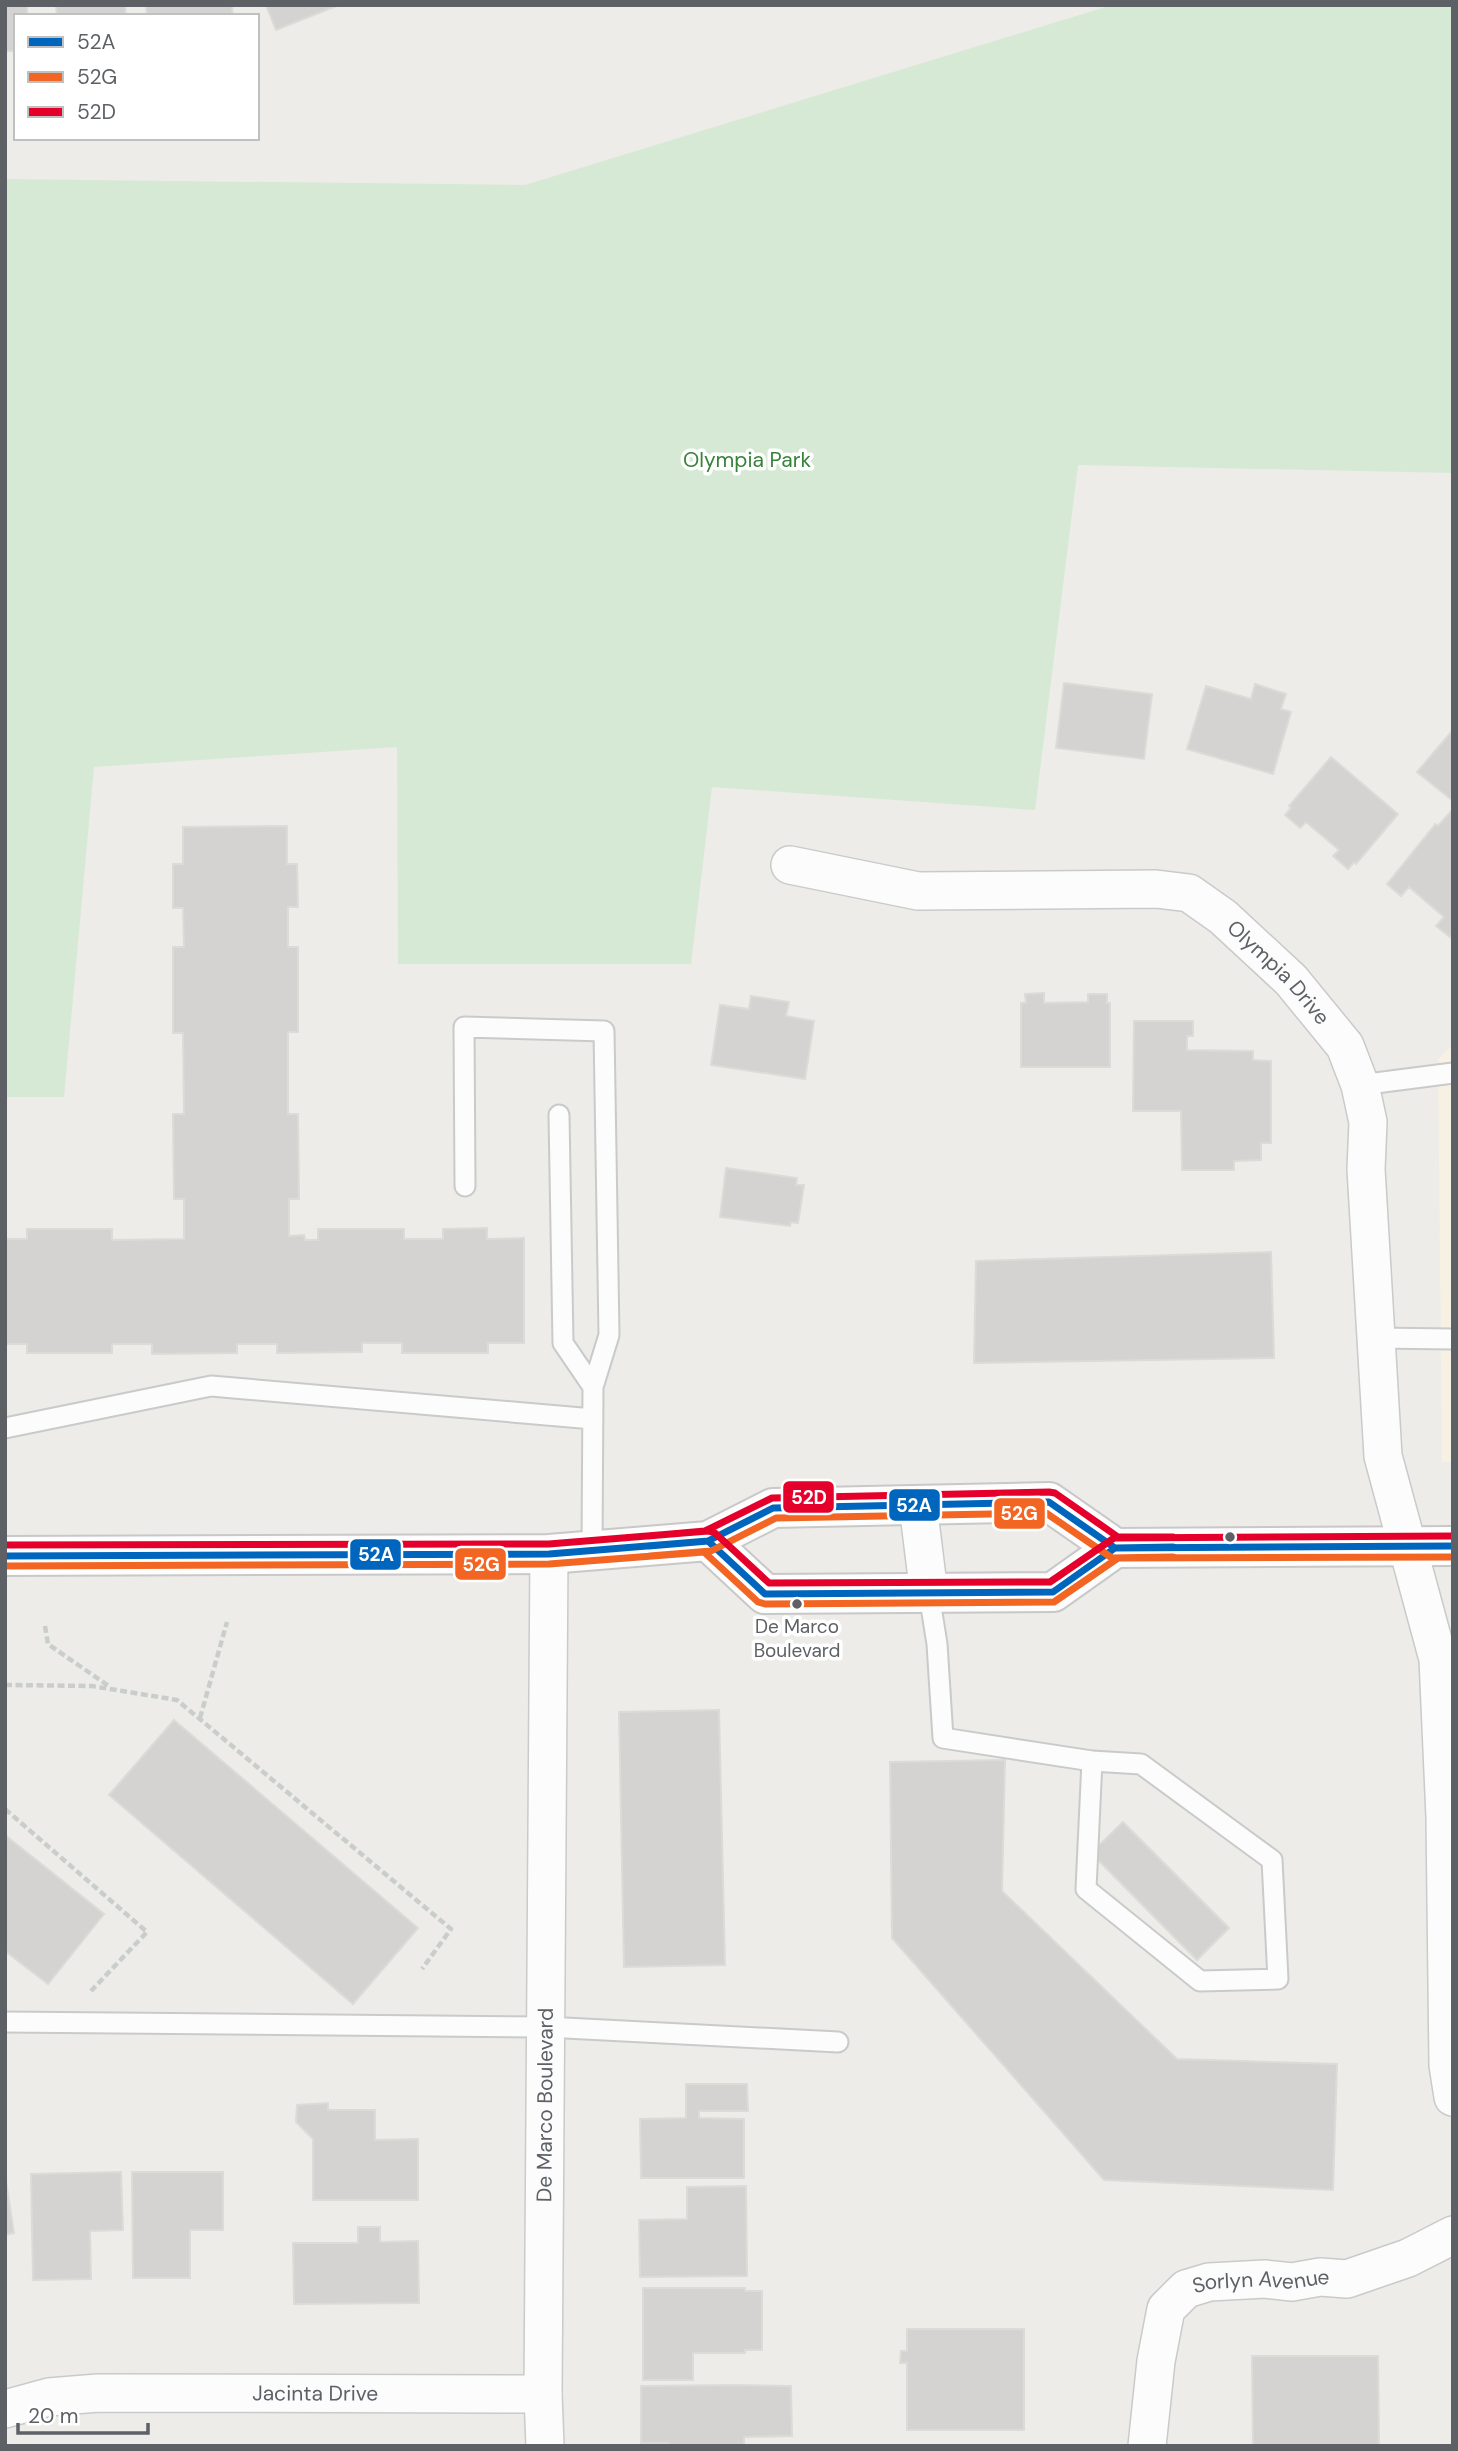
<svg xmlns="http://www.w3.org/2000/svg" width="1458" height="2451" font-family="'DM Sans',sans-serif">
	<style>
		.commercial { fill: #f6f1e2 }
		.green { fill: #d6e9d4 }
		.building { fill: #d4d3d1; stroke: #dcdbd7; stroke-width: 2 }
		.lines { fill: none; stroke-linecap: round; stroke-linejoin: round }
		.service-casing { stroke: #c9caca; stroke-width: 23 }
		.minor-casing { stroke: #c9caca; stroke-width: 40 }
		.secondary-casing { stroke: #c8c8c9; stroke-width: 42 }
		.path { stroke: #c9cecb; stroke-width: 4.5; stroke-dasharray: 7 3.5; stroke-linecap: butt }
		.service { stroke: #fcfcfc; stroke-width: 19 }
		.minor { stroke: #fcfcfc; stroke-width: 37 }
		.secondary { stroke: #fcfcfc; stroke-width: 38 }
		.bus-1-casing { stroke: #fff; stroke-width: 12 }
		.bus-2-casing { stroke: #fff; stroke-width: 12 }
		.bus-3-casing { stroke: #fff; stroke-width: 12 }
		.bus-1 { stroke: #0065bd; stroke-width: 7 }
		.bus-2 { stroke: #f26522; stroke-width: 7 }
		.bus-3 { stroke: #e4002b; stroke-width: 7 }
		.bus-dot { fill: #5d6166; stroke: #fff; stroke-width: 2.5 }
		.labels { text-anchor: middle; stroke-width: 7; stroke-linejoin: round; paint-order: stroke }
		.bus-label { font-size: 19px; fill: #5d6166; stroke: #fff }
		.park-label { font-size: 21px; fill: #368339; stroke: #fff }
		.street-label { font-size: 21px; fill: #5d6166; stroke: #fff }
		.line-badge { stroke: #fff; stroke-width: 2.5 }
		.badge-label { font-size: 19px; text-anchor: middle; font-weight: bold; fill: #fff }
	</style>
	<rect width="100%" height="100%" fill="#edece8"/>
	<path class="commercial" d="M1453,1045V1462H1442L1438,1059Z"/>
	<path class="green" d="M1112,5H1453V473L1078,465L1035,810L712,787L691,964H398L397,747L94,767L64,1097H5V179L525,185Z"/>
	<path class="building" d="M5,5H27V16H16V51H5Z
		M56,5H125L126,16H57Z
		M146,5H232L233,16H147Z
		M266,5H339L276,30Z
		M1064,683L1152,694L1144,759L1056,748Z
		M1255,684L1286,694L1281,709L1291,712L1273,774L1187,749L1206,686L1251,699Z
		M1452,731L1453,732V801L1417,772Z
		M1331,757L1398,814L1356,864L1354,862L1348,869L1333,856L1339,850L1306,822L1300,828L1285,815L1291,808L1289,806Z
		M1453,809V935L1451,938L1436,926L1444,917L1409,887L1401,896L1387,884L1434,826L1435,824L1438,826Z
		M287,826V864H297L298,907H288V947H298V1032H288V1114H298L299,1199H289V1236L304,1235L305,1240H318V1229H404V1239H443V1229L487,1228V1239L524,1238V1343H488V1353H402V1343H362V1352L277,1353V1344H237V1353L152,1354V1344H112V1353H27V1344H5V1239H27V1229H112V1240L184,1239V1199H174L173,1114H184L183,1033H173V947H184L183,908H173V864H183V827Z
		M1044,993V1003L1088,1002V994H1107V1003H1110V1067H1021V1003H1026L1025,994Z
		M751,996L789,1002L786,1016L814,1021L805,1079L711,1065L720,1005L749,1009Z
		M1134,1021H1193V1036H1187V1050L1253,1051V1060L1271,1061V1143H1261V1160L1234,1161V1170H1182L1181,1111H1133Z
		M726,1168L797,1178L796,1185H804L798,1223L791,1222L790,1226L720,1217Z
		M1271,1252L1274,1358L974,1363L976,1261Z
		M719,1710L725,1965L624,1967L619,1712Z
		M174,1720L418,1928L353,2004L109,1795Z
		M1005,1760L1002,1891L1177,2059L1337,2064L1333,2190L1104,2180L892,1938L890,1762Z
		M1123,1822L1229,1928L1197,1960L1091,1853Z
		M5,1835L104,1914L48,1984L5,1951Z
		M686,2084H747L748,2111H699V2118L744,2119V2178H641L640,2119L686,2118Z
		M328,2103V2110H375V2140L418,2139V2200H313V2139L296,2122L297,2105Z
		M121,2172L123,2230L90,2231L91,2279L33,2280L31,2174Z
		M132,2172H223V2230H190V2278H133Z
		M5,2175L14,2233L5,2235Z
		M746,2186L747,2276L640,2277L639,2220L687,2219V2187Z
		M358,2227H380V2242L418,2241L419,2303L294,2304L293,2243H358Z
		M643,2288H745V2291H762V2350H745V2353H693V2380H643Z
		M907,2329H1024V2430H907V2363H900L901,2351H907Z
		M1252,2356H1378L1379,2446H1253Z
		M738,2385L791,2386L792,2436L744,2437V2446H668V2443H641V2386Z"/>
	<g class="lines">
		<g class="service-casing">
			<path id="service" d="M1360,1085L1453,1073
				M559,1115L563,1343L593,1387
				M465,1186L464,1027L604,1031L609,1335L593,1387L592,1550
				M1376,1338L1453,1339
				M5,1428L211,1386L593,1419
				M929,1594L937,1644L943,1738L1092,1761L1086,1889L1200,1981L1278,1979L1272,1860L1141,1764L1092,1761
				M5,2022L546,2027L838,2042"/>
		</g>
		<g class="minor-casing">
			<g id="minor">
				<path id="s1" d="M790,865L918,891L1156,889L1189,893L1223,917L1291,980L1345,1046L1360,1085L1368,1122L1366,1169L1383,1456L1438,1659L1445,1817L1448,2065L1453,2097"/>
				<path d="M918,1505L929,1594"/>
				<path id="s2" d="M5,2409L49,2397L98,2393L543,2394"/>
				<path id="s3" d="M545,2446L543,2394L549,1554"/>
				<path id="s4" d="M1147,2446L1156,2361L1166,2309L1186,2289L1209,2282L1265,2279L1292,2282L1320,2277L1347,2279L1408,2258L1453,2235"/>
			</g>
		</g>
		<g class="secondary-casing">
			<path id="secondary" d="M708,1541L765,1594L1053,1592L1115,1548
				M5,1556L549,1554L708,1541L773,1508L1049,1502L1115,1548L1453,1546"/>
		</g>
		<path class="path" d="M45,1626L48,1644L110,1687
			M5,1685L92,1686L177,1700L451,1929L422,1969
			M200,1718L227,1622
			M5,1809L147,1932L91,1991"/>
		<use href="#service" class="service"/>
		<use href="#minor" class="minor"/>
		<use href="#secondary" class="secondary"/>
		<g class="bus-1-casing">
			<path id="bus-1" d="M649,1546L708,1541L773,1508L1049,1502L1115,1548L1173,1547
				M5,1556L549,1554L708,1541L765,1594L1053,1592L1115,1548L1453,1546"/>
		</g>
		<g class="bus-2-casing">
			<path id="bus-2" d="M650,1556L711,1551L776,1518L1046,1513L1112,1558L1173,1557
				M5,1566L549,1564L704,1552L758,1602L765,1604L1054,1602L1118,1558L1453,1557"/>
		</g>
		<g class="bus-3-casing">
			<path id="bus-3" d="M648,1536L705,1531L772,1498L1049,1492L1055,1493L1118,1537H1173
				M5,1545L549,1544L708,1531L715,1533L769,1583L1050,1582L1114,1538L1453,1536"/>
		</g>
		<use href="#bus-1" class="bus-1"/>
		<use href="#bus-2" class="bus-2"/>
		<use href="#bus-3" class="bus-3"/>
	</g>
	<g class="bus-dot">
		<circle cx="1230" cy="1537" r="6"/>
		<circle cx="797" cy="1604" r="6"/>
	</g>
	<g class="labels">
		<g class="bus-label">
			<text x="797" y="1633">De Marco<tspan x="797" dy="24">Boulevard</tspan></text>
		</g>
		<g class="park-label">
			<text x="747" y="467">Olympia Park</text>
		</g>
		<g class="street-label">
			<text dy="7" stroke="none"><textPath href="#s1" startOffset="522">Olympia Drive</textPath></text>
			<text dy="7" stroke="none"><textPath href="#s3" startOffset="341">De Marco Boulevard</textPath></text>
			<text dy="7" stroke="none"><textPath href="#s4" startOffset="243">Sorlyn Avenue</textPath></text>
			<text dy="7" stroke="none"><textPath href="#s2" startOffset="312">Jacinta Drive</textPath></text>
		</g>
	</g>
	<g class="line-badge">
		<rect x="782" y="1480" width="53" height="34" rx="7" fill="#e4002b"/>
		<rect x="888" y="1488" width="53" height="34" rx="7" fill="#0065bd"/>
		<rect x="993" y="1497" width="53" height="33" rx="7" fill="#f26522"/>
		<rect x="349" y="1538" width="53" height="33" rx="7" fill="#0065bd"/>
		<rect x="454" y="1547" width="53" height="34" rx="7" fill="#f26522"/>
	</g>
	<g class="badge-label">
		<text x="809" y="1504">52D</text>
		<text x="914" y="1512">52A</text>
		<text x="1019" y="1520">52G</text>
		<text x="376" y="1561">52A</text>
		<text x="481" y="1571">52G</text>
	</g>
	<rect width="1458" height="2451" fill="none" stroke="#5d6166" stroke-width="14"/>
	<rect x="14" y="14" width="245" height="126" fill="#ffffff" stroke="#bec0c2" stroke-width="2"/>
	<rect x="28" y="37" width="35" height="10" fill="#0065bd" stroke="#bec0c2" stroke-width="2"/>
	<text x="77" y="49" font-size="21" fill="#5d6166">52A</text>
	<rect x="28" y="72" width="35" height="10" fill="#f26522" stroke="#bec0c2" stroke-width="2"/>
	<text x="77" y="84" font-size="21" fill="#5d6166">52G</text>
	<rect x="28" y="107" width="35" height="10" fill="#e4002b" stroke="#bec0c2" stroke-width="2"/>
	<text x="77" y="119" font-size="21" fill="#5d6166">52D</text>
	<path d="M18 2423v10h130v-10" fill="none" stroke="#5d6166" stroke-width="3.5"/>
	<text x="28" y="2423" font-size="21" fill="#5d6166" stroke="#ffffff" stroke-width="5" paint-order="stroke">20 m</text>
</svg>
